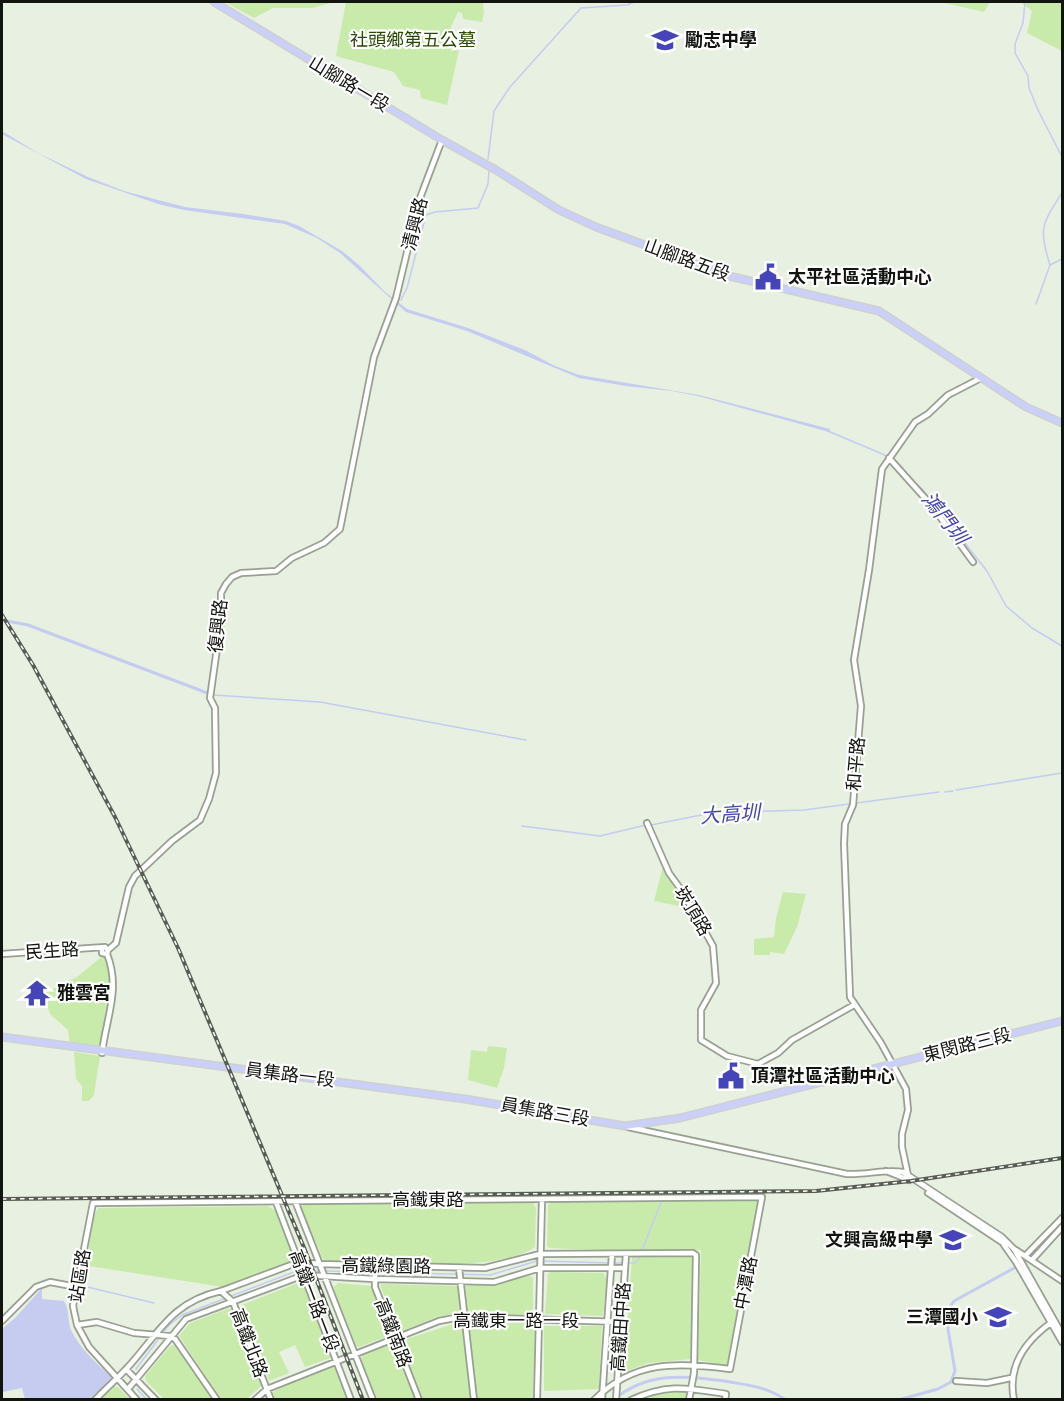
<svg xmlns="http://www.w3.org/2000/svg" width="1064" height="1401" font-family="Figtree,'Noto Sans TC',sans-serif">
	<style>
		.green { fill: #c8ebab }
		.water { fill: #c5ccf0 }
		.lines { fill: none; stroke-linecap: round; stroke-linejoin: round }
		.stream { stroke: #c5ccf0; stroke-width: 1.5 }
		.canal { stroke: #c5ccf0; stroke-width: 3 }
		.minor-casing { stroke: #98a091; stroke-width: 8 }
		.major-casing { stroke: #d0d0cf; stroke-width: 9 }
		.minor { stroke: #fff; stroke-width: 4.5 }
		.major { stroke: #cad0f7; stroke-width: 6 }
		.rail-casing { stroke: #585d54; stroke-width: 4 }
		.rail { stroke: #fff; stroke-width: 1.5; stroke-dasharray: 4.5; stroke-linecap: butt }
		.labels { text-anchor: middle; stroke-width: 4.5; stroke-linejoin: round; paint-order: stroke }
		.park-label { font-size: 18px; fill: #2a4705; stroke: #fff }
		.poi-label { font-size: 18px; font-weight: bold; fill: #12150f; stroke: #fff; text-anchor: start }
		.street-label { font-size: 18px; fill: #12150f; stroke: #fff }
		.water-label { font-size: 20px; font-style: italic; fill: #4446ab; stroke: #fff }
	</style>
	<rect width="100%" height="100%" fill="#e7f0e1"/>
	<path class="green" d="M225,2H334L312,8H273L254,18Z
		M346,2H483L484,12L482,22L463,19L462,13L458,12L451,27V51L459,50L447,105L421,98L420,90L403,86L394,72L336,56Z
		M940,2H990L984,12Z
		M1020,2H1062V51L1027,33L1032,11Z
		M663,866L680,888L689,908L654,901Z
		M783,892L806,894L797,927L784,954L770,952V955H754V939L774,937L776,918Z
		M105,954L114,988L102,1050L70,1046L68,1030L50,1014L43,994L77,977Z
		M488,1046L507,1048L504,1068L497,1088L468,1080L471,1050L487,1052Z
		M74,1052L100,1056L94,1095L89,1101H82V1086L76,1079Z
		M755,1199L759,1202L727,1366L698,1360L701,1250L626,1251L549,1248L547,1246L548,1205L551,1202Z
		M533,1203L536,1208L535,1247C498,1274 372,1262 324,1261L299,1207L300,1204Z
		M267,1206L275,1210L294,1254L290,1262L223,1287L89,1266L87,1262L93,1218L98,1208Z
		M694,1256L691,1359L648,1363L624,1372L632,1257Z
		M550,1272L603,1273L607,1279L603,1316L545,1314L548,1274Z
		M529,1275L533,1278V1311L529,1316L467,1312L465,1286L497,1284Z
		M300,1282L305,1285L331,1355L330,1358L305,1367L295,1345L279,1352L289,1373L269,1381L241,1309L242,1305Z
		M338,1283L372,1286L390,1332L388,1336L359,1347L356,1345L333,1288Z
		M380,1284L457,1286L459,1289L461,1312L437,1317L397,1333Z
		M230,1308L233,1310L262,1385L247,1399H221L179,1336L190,1323Z
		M456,1323L463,1327L471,1399H423L401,1344L404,1340Z
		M527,1323L535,1327L533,1399H477L469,1328L471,1324Z
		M544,1326H602L599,1389L544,1391Z
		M390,1344L395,1347L416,1399H377L361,1361L362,1356Z
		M174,1345L213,1399H164L146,1381L145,1376L170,1346Z
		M332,1367L336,1368L349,1399H275L273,1393L276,1390Z
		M114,1386L119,1388L130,1399L98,1400Z
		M686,1390L687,1399L645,1400L661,1393Z"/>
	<path class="water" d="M2,131L38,153L88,177L124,191L185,207L243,214L286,221L299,226L342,251L360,266L384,291L407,309L468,328L525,350L555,366L579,375L699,395L830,429L829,432L698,396L672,391L626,386L579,378L467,331L406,312L340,253L317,238L285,224L184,210L158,204L86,179L2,134Z
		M42,1288V1299L64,1301C70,1310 67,1321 71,1330C80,1349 97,1364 113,1378L90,1399H25L22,1388L3,1392L2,1329L15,1318Z"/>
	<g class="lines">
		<path class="stream" d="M1025,2L1023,23L1015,44V53L1028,76L1029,88L1038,110L1062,157
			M488,159L494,111L510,87L581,8L627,5L634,2
			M1050,265C1038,228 1042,224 1062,193
			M401,300L407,288L426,215L435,212L478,208L488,184L489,169
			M1036,304L1050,265L1062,259
			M828,431L887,456
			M906,474L923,490L987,571L1006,606L1032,628L1062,646
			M213,695L320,702L526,740
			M956,790L1062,773
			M945,792L953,791
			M651,825L711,813L804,810L939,792
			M522,826L600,836L646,825
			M542,1261L609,1263
			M614,1263H635L638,1260L661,1203
			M304,1270L320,1271
			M325,1271L490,1275L537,1261
			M37,1285C48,1275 59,1281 71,1284
			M79,1285L154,1303
			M136,1369L169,1325L182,1315L299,1270
			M137,1389L147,1400"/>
		<path class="canal" d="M2,620L28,625L210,694
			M1031,1255L1062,1222
			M613,1400C648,1371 682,1376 724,1381C746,1385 766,1386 786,1400
			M898,1400L938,1389L951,1382L955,1371L946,1317L949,1308L954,1301L1016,1267"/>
		<g class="minor-casing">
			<path id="minor" d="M889,458L932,506L973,562
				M647,823L669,873L682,891L713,946L716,983L701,1010V1040L727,1056L758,1064L778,1053L792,1040L854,1005
				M108,950L116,943L129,887L135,876L172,841L200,820L209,799L216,773L215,708L210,698L221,620V593L226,584L232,577L241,573L276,571L292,558L324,543L340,529L374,357L396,298L420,198L442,140
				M2,954L105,947L108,950L107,954L102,953V948
				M102,1053C106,1018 121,989 107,954
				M628,1127L847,1174C866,1175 884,1169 903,1172L1002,1237L1014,1249L1062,1334
				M886,1171L909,1180
				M909,1180L902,1147V1134L908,1110L906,1089L881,1043L850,997L844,844L845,824L853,805L861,706L854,660L869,570L882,469L915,422L928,414L948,395L981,378
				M928,1193L1006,1245
				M295,1201L373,1400
				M276,1202L351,1400
				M1004,1245L1016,1262L1062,1342
				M1016,1250L1062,1281
				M1025,1256L1062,1218
				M1032,1260L1062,1227
				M375,1266V1287L419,1400
				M459,1268L474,1400
				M221,1291L233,1302L271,1400
				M2,1321L36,1287L50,1282L77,1287
				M77,1325L97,1322L134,1333L170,1336L175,1339L217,1400
				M126,1369L156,1400
				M956,1381L987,1383L1011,1378
				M128,1389L186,1319L304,1275L374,1279L494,1282L540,1268H624
				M95,1400C108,1386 123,1374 135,1359C162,1327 176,1301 221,1291L299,1262L319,1264L485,1268L540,1254L693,1253L696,1255L694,1373L689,1400
				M137,1400L89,1347L77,1325L73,1306L93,1203L762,1197L730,1369C678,1362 634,1360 594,1400
				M255,1400L267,1389L439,1321L460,1317L621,1322
				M537,1400L542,1199
				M602,1400L612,1254
				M616,1400L626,1254
				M631,1400C668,1383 687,1388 726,1394L725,1400
				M1014,1400C1007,1366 1025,1341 1052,1322"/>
		</g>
		<g class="major-casing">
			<path id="major" d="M214,2L442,140L496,170L559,210L596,227L729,276L879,311L1026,407L1062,423
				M2,1037L465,1099L625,1126L680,1118L1062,1021"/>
		</g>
		<use href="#minor" class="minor"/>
		<use href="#major" class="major"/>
		<g class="rail-casing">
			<path id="rail" d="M2,615L33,665L115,817L178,948L305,1250L363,1400
				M2,1199L816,1191L911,1181L1062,1158"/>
		</g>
		<use href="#rail" class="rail"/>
	</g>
	<defs>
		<g id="school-bare" transform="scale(2.07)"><path d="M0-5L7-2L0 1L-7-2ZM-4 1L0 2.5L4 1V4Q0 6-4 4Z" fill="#4544b9" stroke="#fff" stroke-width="2.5" paint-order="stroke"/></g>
		<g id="civic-bare" transform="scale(2.07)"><path d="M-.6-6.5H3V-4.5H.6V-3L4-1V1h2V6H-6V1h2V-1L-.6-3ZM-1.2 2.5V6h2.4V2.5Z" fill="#4544b9" stroke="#fff" stroke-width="2.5" paint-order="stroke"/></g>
		<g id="temple-bare" transform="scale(2.07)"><path d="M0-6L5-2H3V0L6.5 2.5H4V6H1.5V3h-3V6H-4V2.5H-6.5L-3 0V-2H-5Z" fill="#4544b9" stroke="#fff" stroke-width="2.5" paint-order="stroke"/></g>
	</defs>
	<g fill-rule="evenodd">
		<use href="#school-bare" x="665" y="40"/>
		<use href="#civic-bare" x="768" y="277"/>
		<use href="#temple-bare" x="37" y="993"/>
		<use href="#civic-bare" x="731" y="1076"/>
		<use href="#school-bare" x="953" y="1240"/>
		<use href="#school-bare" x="998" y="1317"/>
	</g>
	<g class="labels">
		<g class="park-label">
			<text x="413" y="46">社頭鄉第五公墓</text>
		</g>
		<g class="poi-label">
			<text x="685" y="46">勵志中學</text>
			<text x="788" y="283">太平社區活動中心</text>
			<text x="57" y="999">雅雲宮</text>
			<text x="751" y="1082">頂潭社區活動中心</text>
			<text x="933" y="1246" text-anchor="end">文興高級中學</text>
			<text x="978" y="1323" text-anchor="end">三潭國小</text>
		</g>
		<g class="street-label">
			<text transform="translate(349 84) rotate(31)" y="6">山腳路一段</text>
			<text transform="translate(415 224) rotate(-76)" y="6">清興路</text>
			<text transform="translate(687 260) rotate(20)" y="6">山腳路五段</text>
			<text transform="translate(218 626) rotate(-84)" y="6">復興路</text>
			<text transform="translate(856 764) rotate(-85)" y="6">和平路</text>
			<text transform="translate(693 911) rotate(59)" y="6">崁頂路</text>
			<text transform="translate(52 951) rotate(-4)" y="6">民生路</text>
			<text transform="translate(967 1045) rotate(-14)" y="6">東閔路三段</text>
			<text transform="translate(290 1075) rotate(7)" y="6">員集路一段</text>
			<text transform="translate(545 1112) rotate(10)" y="6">員集路三段</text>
			<text x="428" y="1206">高鐵東路</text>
			<text transform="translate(386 1266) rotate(1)" y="6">高鐵綠園路</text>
			<text transform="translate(80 1276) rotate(-81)" y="6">站區路</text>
			<text transform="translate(746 1283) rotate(-79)" y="6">中潭路</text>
			<text transform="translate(314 1301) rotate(69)" y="6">高鐵一路一段</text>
			<text x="516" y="1327">高鐵東一路一段</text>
			<text transform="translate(621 1327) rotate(-86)" y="6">高鐵田中路</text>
			<text transform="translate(393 1333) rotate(69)" y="6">高鐵南路</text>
			<text transform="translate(249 1343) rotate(69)" y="6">高鐵北路</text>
		</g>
		<g class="water-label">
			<text transform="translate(945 518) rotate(51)" y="7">鴻門圳</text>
			<text transform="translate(730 814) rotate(-4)" y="7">大高圳</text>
		</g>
	</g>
	<rect width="1064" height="1401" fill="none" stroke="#12150f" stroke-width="6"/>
</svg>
